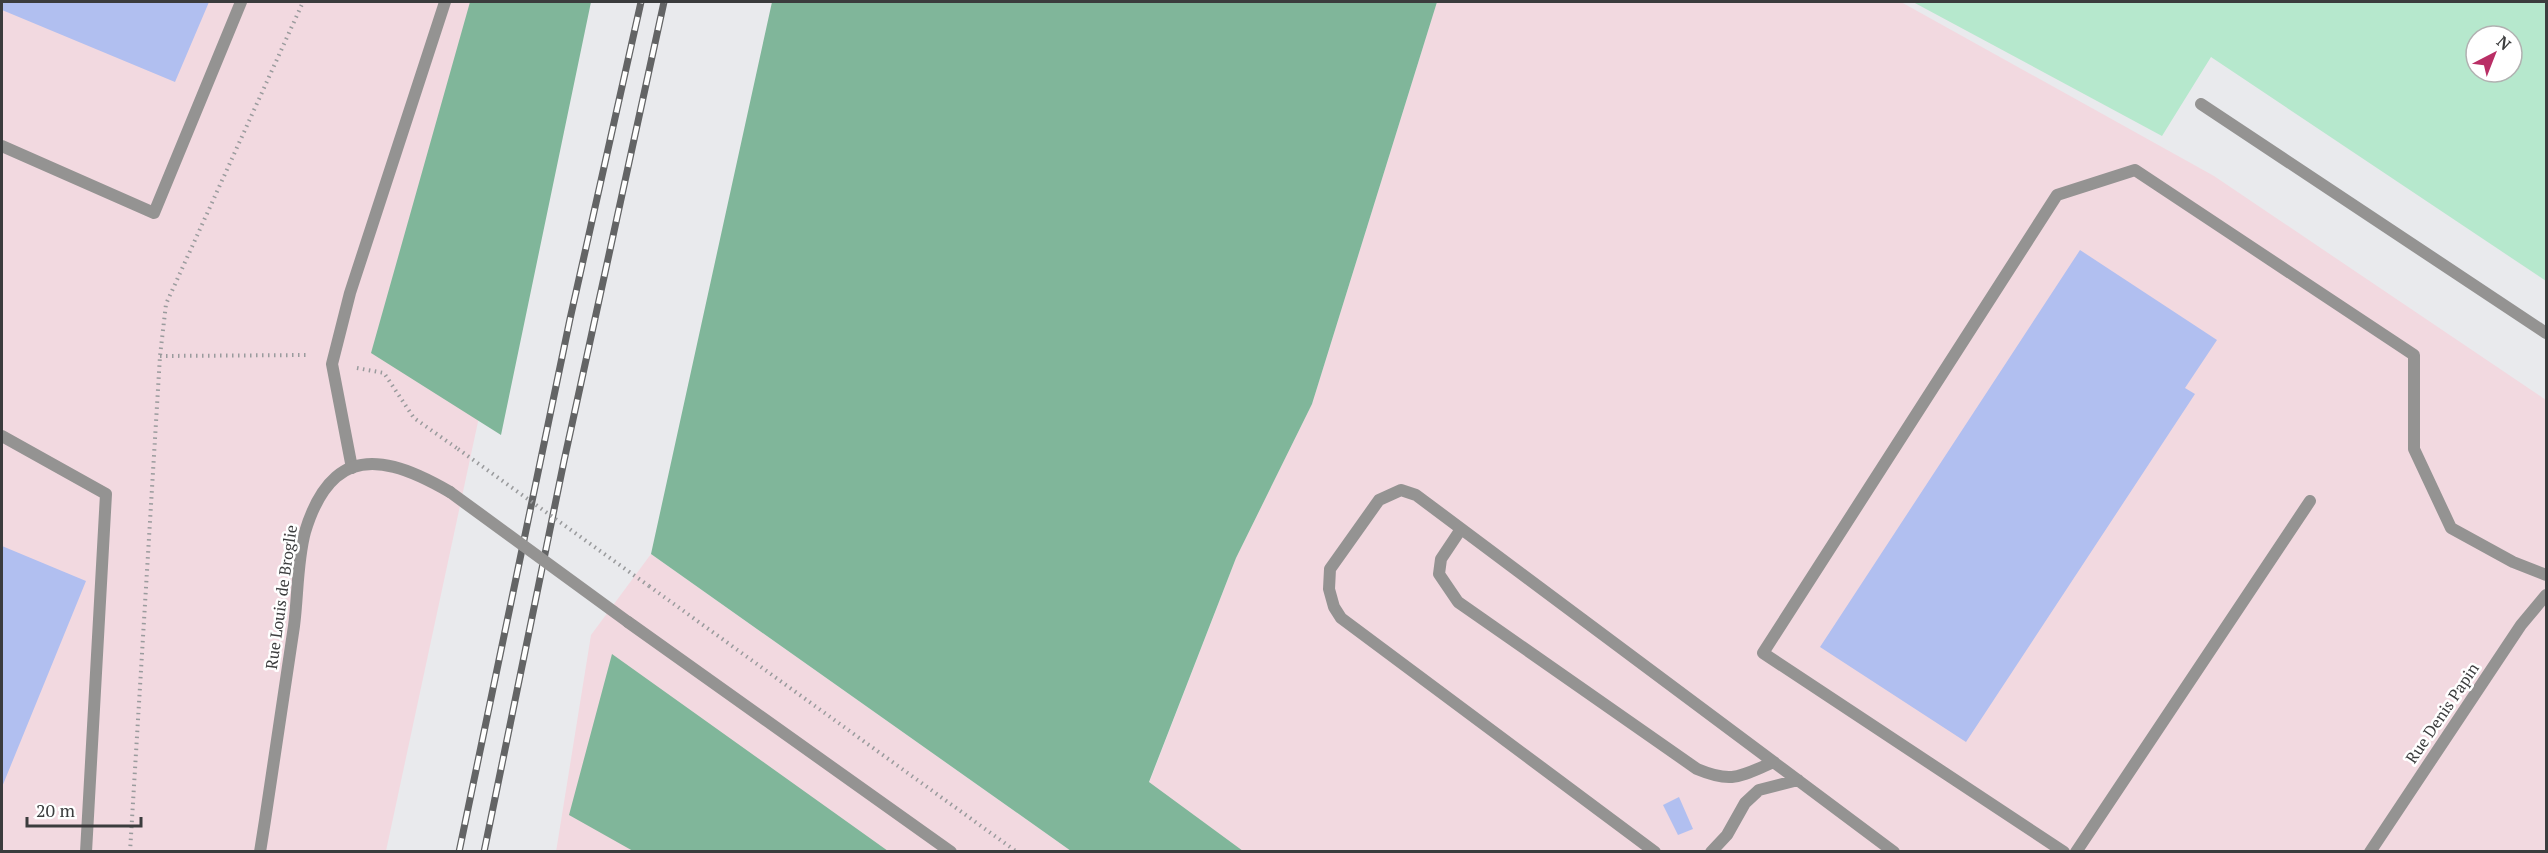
<svg xmlns="http://www.w3.org/2000/svg" width="2548" height="853" font-family="'PT Serif',serif">
	<style>
		.industrial { fill: #f2d9e0 }
		.green { fill: #b6e8cd; fill-rule: evenodd }
		.forest { fill: #80b69a }
		.building { fill: #b1bff0 }
		.lines { fill: none; stroke-linecap: round; stroke-linejoin: round }
		.path { stroke: #9a9b9d; stroke-width: 4; stroke-dasharray: 1.5 4.5; stroke-linecap: butt }
		.lane { stroke: #949392; stroke-width: 12 }
		.street { stroke: #949392; stroke-width: 12 }
		.rail-casing { stroke: #636465; stroke-width: 7 }
		.rail { stroke: #fff; stroke-width: 4.5; stroke-dasharray: 14; stroke-linecap: butt }
		.path-bridge { stroke: #9a9b9d; stroke-width: 4; stroke-dasharray: 1.5 4.5; stroke-linecap: butt }
		.street-bridge { stroke: #949392; stroke-width: 12 }
		.labels { text-anchor: middle; stroke-width: 5; stroke-linejoin: round; paint-order: stroke }
		.street-label { font-size: 16px; fill: #3b3c3d; stroke: #fff }
	</style>
	<rect width="100%" height="100%" fill="#e9eaed"/>
	<path class="industrial" d="M2,2H568L386,851L2,852Z
		M1437,2H1901L2214,176L2546,400V851L1243,852L1149,783L1236,558L1312,404Z
		M651,554L1071,851L556,852L591,635Z"/>
	<path class="green" d="M1913,2H2546V281L2211,57L2162,136ZM2476,36H2512V72H2476Z"/>
	<path class="forest" d="M470,2H591L501,435L371,353Z
		M772,2H1437L1312,404L1236,558L1149,782L1243,851H1071L651,554Z
		M612,654L888,851H633L569,815Z"/>
	<path class="building" d="M2,2H209L175,82L2,10Z
		M2080,250L2217,340L2185,388L2195,394L1966,742L1820,647Z
		M2,546L86,581L2,787Z
		M1679,797L1693,829L1678,835L1663,805Z"/>
	<g class="lines">
		<path class="path" d="M160,356L310,355
			M357,368L384,373L414,418L458,449
			M649,586L1017,852
			M130,852L160,356L166,304L303,2"/>
		<path class="lane" d="M2201,104L2546,333
			M2,146L154,213L241,2
			M2,436L106,494L86,852
			M352,468L332,364L350,293L445,2
			M1461,529L1441,559L1439,574L1458,602L1697,769C1733,784 1740,776 1774,762
			M1655,852L1341,618L1334,607L1329,589L1330,569L1379,500L1401,490L1416,495L1894,852
			M1711,852L1727,835L1745,803L1759,790L1798,780
			M2064,852L1763,653L2057,195L2135,170L2414,355V449L2451,528L2513,562L2546,575
			M2076,852L2310,501"/>
		<path class="street" d="M628,622L951,852
			M260,852C272,777 283,702 294,626C298,596 297,562 305,532C311,512 320,491 336,477C369,448 419,474 450,492
			M2370,852L2521,625L2546,595"/>
		<g class="rail-casing">
			<path id="rail" d="M459,852L570,319L641,2
				M484,852L564,461L664,2"/>
		</g>
		<use href="#rail" class="rail"/>
		<path class="path-bridge" d="M458,449L649,586"/>
		<path class="street-bridge" d="M450,492L628,622"/>
	</g>
	<g class="labels">
		<g class="street-label">
			<text transform="translate(281 597) rotate(-82)" y="6">Rue Louis de Broglie</text>
			<text transform="translate(2442 713) rotate(-56)" y="6">Rue Denis Papin</text>
		</g>
	</g>
	<rect width="2548" height="853" fill="none" stroke="#3b3c3d" stroke-width="6"/>
	<g transform="translate(2494 54) rotate(42)"><circle r="28" fill="#ffffff" stroke="#b1b1b1" stroke-width="1.5"/>
	<path d="M0-4.5L10 22L0 15L-10 22Z" fill="#b92e65"/>
	<text y="-9" font-size="16" font-weight="bold" text-anchor="middle" fill="#3b3c3d">N</text>
	</g>
	<path d="M27 817v9h114v-9" fill="none" stroke="#3b3c3d" stroke-width="3"/>
	<text x="36" y="817" font-size="18" fill="#3b3c3d" stroke="#ffffff" stroke-width="4.5" paint-order="stroke">20 m</text>
</svg>
